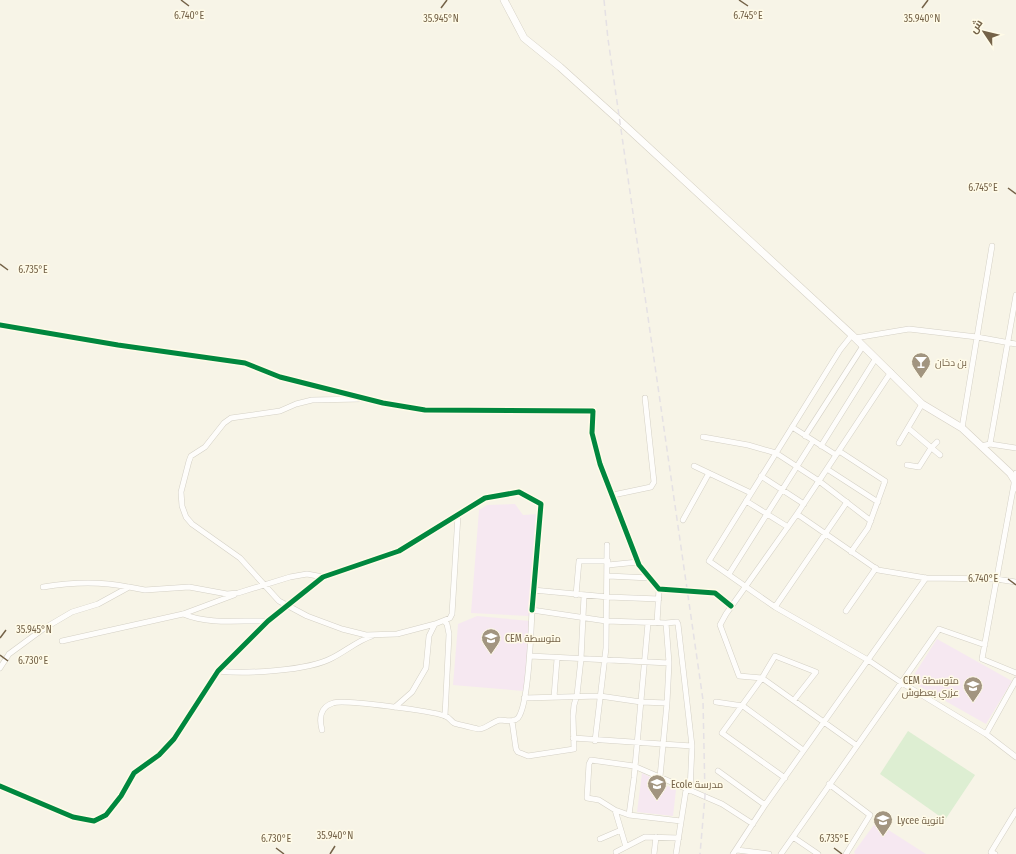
<svg xmlns="http://www.w3.org/2000/svg" width="1016" height="854" font-family="'Fira Sans Condensed',Cairo,sans-serif">
	<style>
		.education { fill: #f6e8f1 }
		.green { fill: #ddeed2 }
		.lines { fill: none; stroke-linecap: round; stroke-linejoin: round }
		.street-casing { stroke: #d4d0c5; stroke-width: 6 }
		.secondary-casing { stroke: #d5d0c4; stroke-width: 8 }
		.street { stroke: #fefdfb; stroke-width: 5 }
		.secondary { stroke: #fefdfb; stroke-width: 7 }
		.rail { stroke: #e5e1e4; stroke-width: 1.5; stroke-dasharray: 6 4; stroke-linecap: butt }
		.cycleway-casing { stroke: #fffbe8; stroke-width: 8 }
		.cycleway { stroke: #00873e; stroke-width: 5 }
		.ticks { fill: none; stroke: #746248; stroke-width: 1.5 }
		.labels { text-anchor: middle; stroke-width: 3; stroke-linejoin: round; paint-order: stroke }
		.poi-label { font-size: 10px; fill: #746248; stroke: #fffbe8; text-anchor: start }
		.ticks-label { font-size: 10px; text-anchor: middle; fill: #746248; stroke: #fffbe8; stroke-width: 3; stroke-linejoin: round; paint-order: stroke }
	</style>
	<rect width="100%" height="100%" fill="#f7f4e7"/>
	<path class="education" d="M515,504L523,515L539,514L529,616L471,613L479,510L487,505Z
		M477,616L530,621L524,691L453,685L458,624Z
		M937,639L1012,681L986,724L910,681Z
		M642,773L676,790L673,816L637,812Z
		M876,822L926,854H855L854,852Z"/>
	<path class="green" d="M908,731L975,775L945,820L880,774Z"/>
	<g class="lines">
		<g class="street-casing">
			<path id="street" d="M0,325L118,345L245,363L280,377L383,403L425,410L593,411L592,433L600,464L639,565L659,589L715,593L731,606
				M852,335L840,350L709,561L775,607L868,660L902,683L986,734L1016,757
				M855,338L909,329L977,337L1016,344
				M361,399L312,400L296,404L280,411L231,418L224,423L205,447L191,456L189,461L181,492L182,506L186,517L192,524L240,558L279,601L307,616L342,629L366,635L397,634L435,624
				M792,427L836,455
				M908,428L940,455
				M962,428L992,246
				M805,436L863,346
				M703,437L748,445L776,453L819,481L871,521
				M899,443L922,404
				M990,444L1016,295
				M821,446L876,358
				M981,446L990,444L1016,448
				M839,451L885,481L868,528L851,552
				M907,465L919,467L931,448L937,442
				M694,466L751,493
				M827,469L878,502
				M1016,473L982,659L1016,673
				M761,476L804,504
				M613,495L651,487L654,482L645,398
				M746,501L788,527
				M797,514L878,570L926,578L996,579L1016,582
				M683,520L709,473
				M608,565L638,562
				M729,574L813,441
				M608,576L650,578
				M43,587C72,582 100,581 128,587
				M533,590L608,597L659,599
				M576,595L579,561H608
				M775,607L847,502
				M846,611L876,568
				M183,614C210,625 239,620 268,621
				M444,621L447,624L449,634L445,716
				M657,623L659,589
				M666,623L677,622L678,624L692,746L690,791
				M62,641L183,614L234,595
				M530,656L669,663
				M0,668L9,654L43,629L72,612L98,604L129,587L145,590L189,587L227,594L238,593L290,577L307,574L323,577
				M218,671C245,674 308,671 332,658C346,651 357,641 372,636
				M554,697L557,659
				M524,698L600,696L641,702L667,703L660,777
				M716,702L743,706L803,750
				M395,707L412,692L426,668L429,636L435,624L450,618L452,614L458,515
				M512,721L516,749L518,752L528,756L574,749L573,716L574,705L577,695L581,659L584,596
				M322,730C319,719 320,707 333,703C343,699 432,711 445,716C449,717 451,721 454,723C456,724 474,728 478,729C485,730 493,721 500,720C506,720 513,723 518,718C529,704 531,630 532,610L606,621L666,623L669,663L667,703
				M986,734L1016,680
				M573,738L692,746
				M595,741L606,648L607,545
				M856,745L762,678L739,676L720,625L726,614L797,514L891,372
				M718,771L765,805
				M785,778L722,733L762,678L775,656L816,672L794,700
				M829,784L870,815L846,854
				M0,786L73,817L94,821L106,815L121,796L134,773L159,755L174,739L218,671L268,621L323,577L399,551L485,498L519,492L541,504L532,610
				M615,810L626,847
				M629,815L634,778L648,623
				M681,821L629,815L615,810L599,800L587,798L589,764L591,760L634,766L722,804L753,824
				M793,837L818,854
				M600,839L621,830
				M737,850L769,854
				M616,852L645,837L679,838
				M654,854L656,837
				M676,854L686,790
				M733,854L765,805L926,578
				M781,854L939,629L985,645
				M995,854L991,852L1016,811"/>
		</g>
		<g class="secondary-casing">
			<path id="secondary" d="M504,0L524,38L560,67L621,122L852,335L922,404L962,428L1010,473L1015,481L1016,488"/>
		</g>
		<use href="#street" class="street"/>
		<use href="#secondary" class="secondary"/>
		<path class="rail" d="M604,0L608,39L703,700L705,796L700,854"/>
		<g class="cycleway-casing">
			<path id="cycleway" d="M0,325L118,345L245,363L280,377L383,403L425,410L593,411L592,433L600,464L639,565L659,589L715,593L731,606
				M0,786L73,817L94,821L106,815L121,796L134,773L159,755L174,739L218,671L268,621L323,577L399,551L485,498L519,492L541,504L532,610"/>
		</g>
		<use href="#cycleway" class="cycleway"/>
	</g>
	<path class="ticks" d="M181,0L189,6M739,0L748,6M441,8L447,0M922,8L928,0M1008,188L1016,194M0,264L8,270M1008,579L1016,585M0,638L6,630M0,655L8,661M276,848L284,854M834,848L842,854M330,854L335,846"/>
	<defs>
		<g id="bar-pin" transform="scale(1)"><path d="M0 17L-7.5 6A9.5 9.5 0 1 1 7.5 6Z" fill="#a29580" stroke="#fffbe8"/><path d="M-6-5H6L.8 .8V4.5H3.5V6h-7V4.5H-.8V.8Z" fill="#fff"/></g>
		<g id="school-pin" transform="scale(1)"><path d="M0 17L-7.5 6A9.5 9.5 0 1 1 7.5 6Z" fill="#a29580" stroke="#fffbe8"/><path d="M0-5L7-2L0 1L-7-2ZM-4 1L0 2.5L4 1V4Q0 6-4 4Z" fill="#fff"/></g>
	</defs>
	<g fill-rule="evenodd">
		<use href="#bar-pin" x="921" y="362"/>
		<use href="#school-pin" x="491" y="638"/>
		<use href="#school-pin" x="973" y="686"/>
		<use href="#school-pin" x="657" y="784"/>
		<use href="#school-pin" x="883" y="820"/>
	</g>
	<g class="labels">
		<g class="poi-label">
			<text x="935" y="366">بن دخان</text>
			<text x="505" y="642">CEM متوسطة</text>
			<text x="959" y="684" text-anchor="end">CEM متوسطة<tspan x="959" dy="12">عزري بعطوش</tspan></text>
			<text x="671" y="788">Ecole مدرسة</text>
			<text x="897" y="824">Lycee ثانوية</text>
		</g>
	</g>
	<g class="ticks-label">
		<text x="189" y="19">6.740°E</text>
		<text x="748" y="19">6.745°E</text>
		<text x="441" y="22">35.945°N</text>
		<text x="922" y="22">35.940°N</text>
		<text x="983" y="191">6.745°E</text>
		<text x="33" y="273">6.735°E</text>
		<text x="983" y="582">6.740°E</text>
		<text x="34" y="633">35.945°N</text>
		<text x="33" y="664">6.730°E</text>
		<text x="335" y="839">35.940°N</text>
		<text x="276" y="842">6.730°E</text>
		<text x="834" y="842">6.735°E</text>
	</g>
	<g transform="translate(984 32) rotate(305)" stroke="#fffbe8" stroke-width="3" paint-order="stroke">
	<path d="M0-3L7 15L0 10L-7 15Z" fill="#746248"/>
	<text y="-6" font-size="11" font-weight="bold" text-anchor="middle" fill="#746248">ش</text>
	</g>
</svg>
